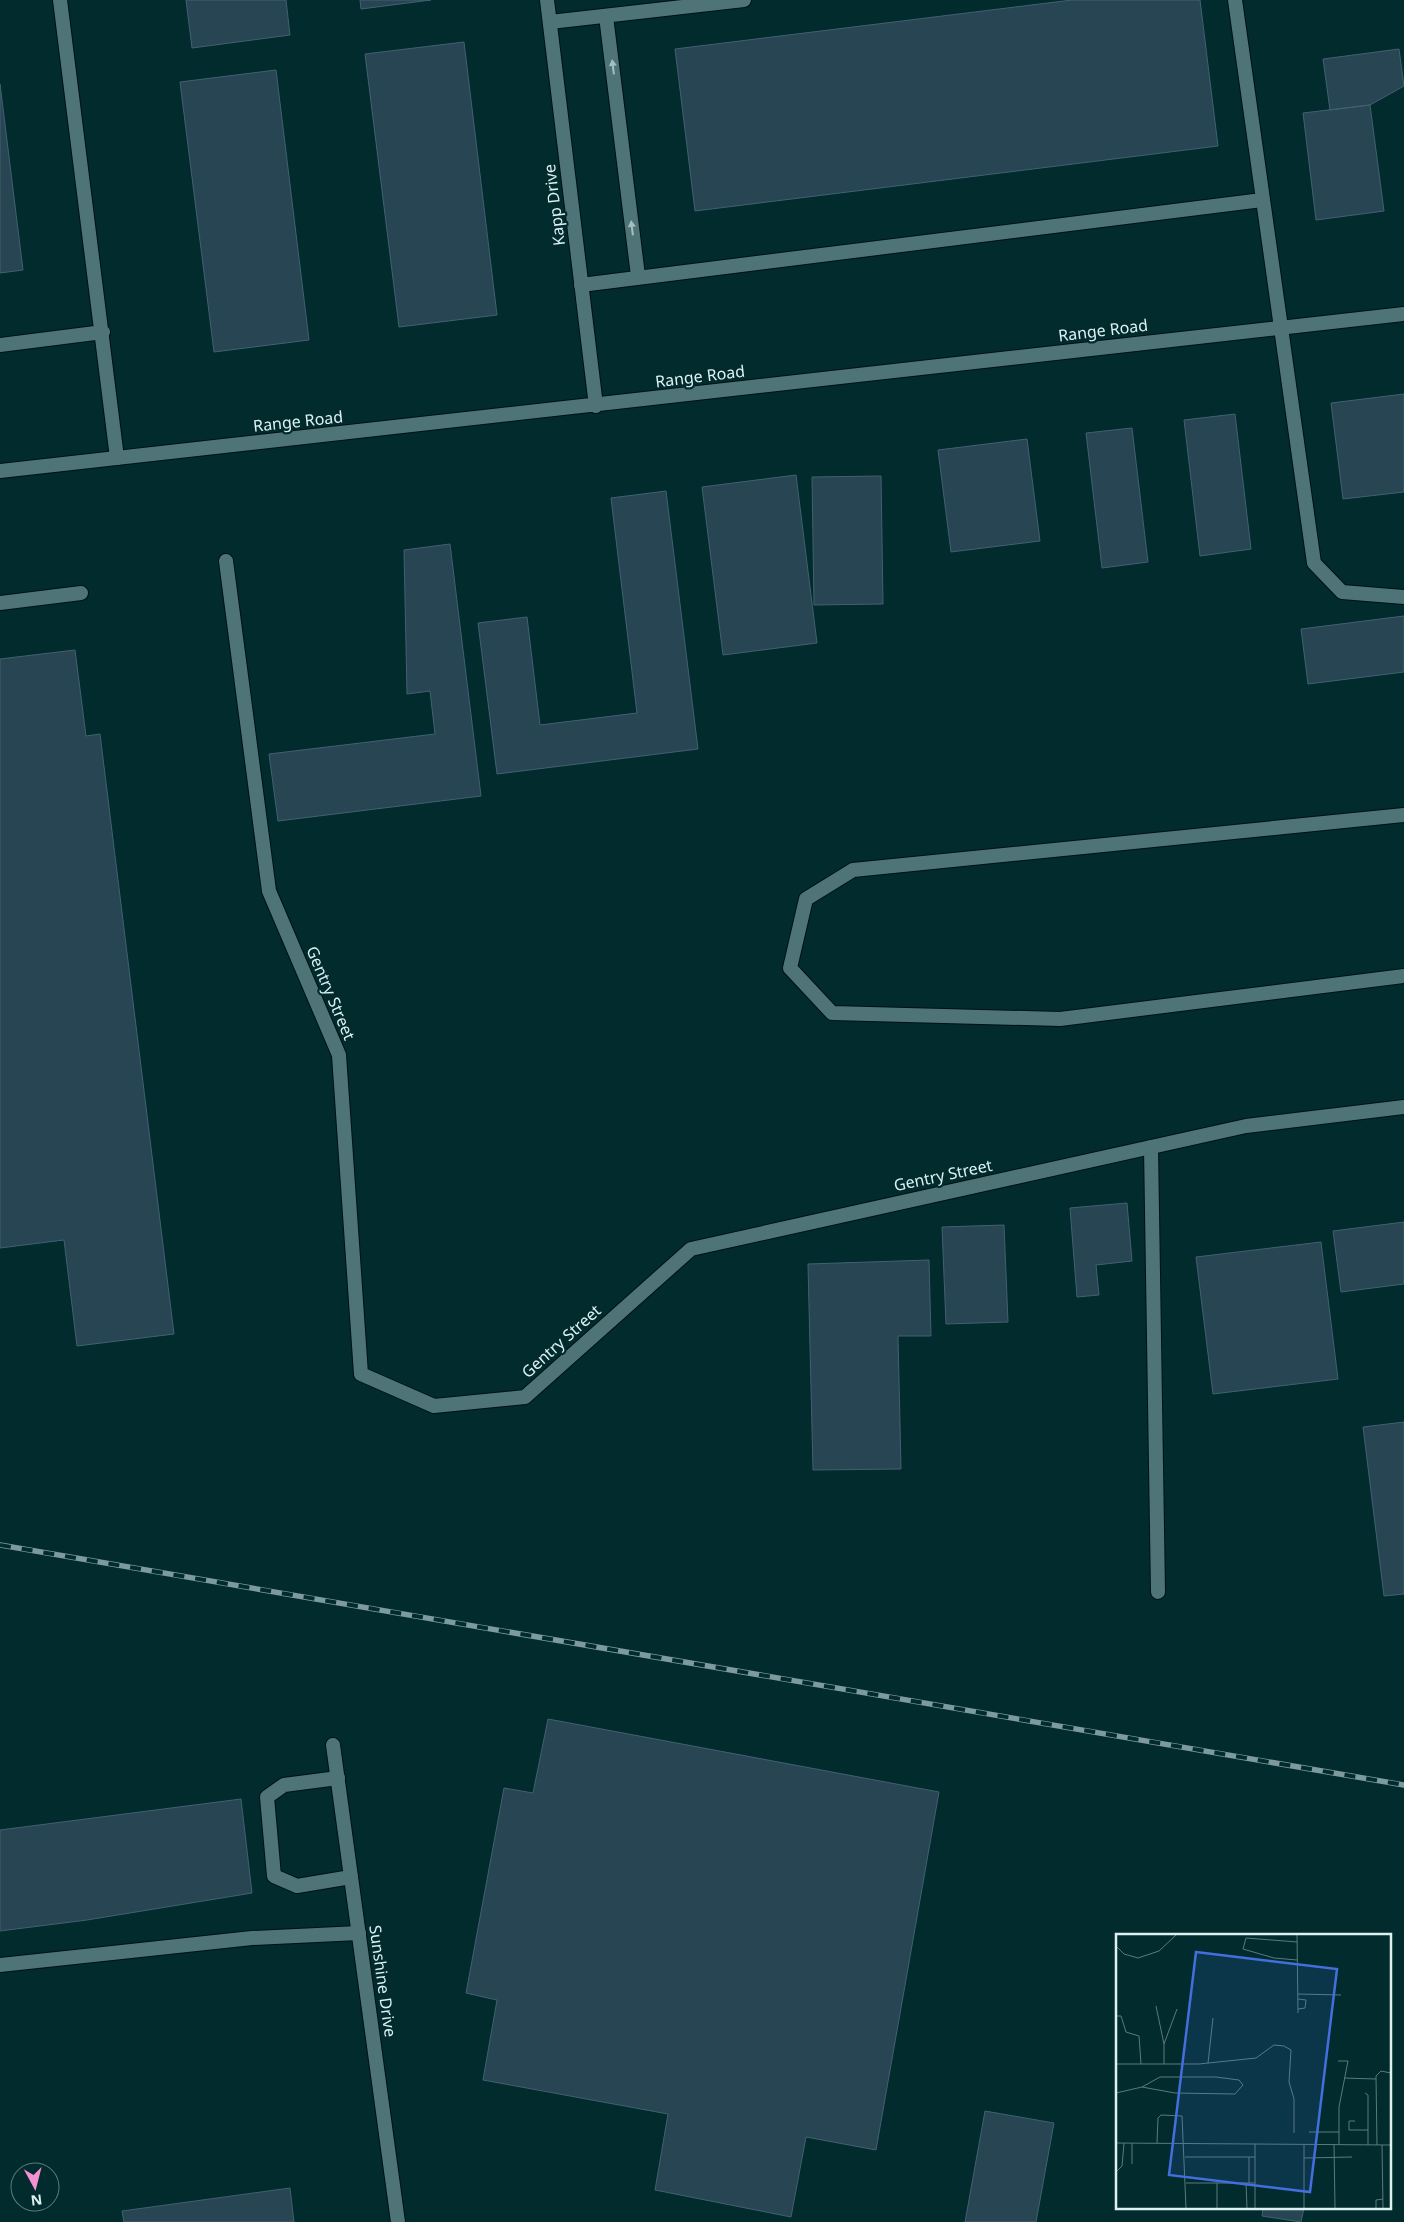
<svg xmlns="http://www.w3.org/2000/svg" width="1404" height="2222" font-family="'Noto Sans',sans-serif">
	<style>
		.building { fill: #284553; stroke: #426170 }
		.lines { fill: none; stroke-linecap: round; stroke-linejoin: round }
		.service-casing { stroke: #001214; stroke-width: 16 }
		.minor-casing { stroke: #001214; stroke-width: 16 }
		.service { stroke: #4e7477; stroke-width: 14 }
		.minor { stroke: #4e7477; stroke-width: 14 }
		.rail-casing { stroke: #7d9a9d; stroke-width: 5.5 }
		.rail { stroke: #022b2e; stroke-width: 4; stroke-dasharray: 11; stroke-linecap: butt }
		.oneway { fill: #a4bfc1 }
		.labels { text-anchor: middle; stroke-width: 4.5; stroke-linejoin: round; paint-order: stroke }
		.street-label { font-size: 16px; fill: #ddf1f3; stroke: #022b2e }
		.inset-road { fill: none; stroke: #5a7a7d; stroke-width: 1 }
		.view { fill: #436fdd; fill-opacity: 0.15; stroke: #436fdd; stroke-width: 2.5 }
		.inset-edge { fill: none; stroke: #ddf1f3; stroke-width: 2.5 }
	</style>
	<rect width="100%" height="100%" fill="#022b2e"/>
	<path class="building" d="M186,0H286L290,35L192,48Z
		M360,0H431L361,9Z
		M1072,0H1200L1218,146L695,211L675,49Z
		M464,42L497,315L399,327L365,54Z
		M1399,49L1404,86L1370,105L1330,110L1323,59Z
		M276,70L309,340L214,352L180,82Z
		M0,84L23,270L0,273Z
		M1370,105L1384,211L1316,220L1303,113Z
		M1404,394V492L1343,499L1331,403Z
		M1235,414L1251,549L1200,556L1184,420Z
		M1132,428L1148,562L1102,568L1086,433Z
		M1027,439L1040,541L951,552L938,450Z
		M796,475L817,643L723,655L702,487Z
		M881,476L883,604L814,605L812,477Z
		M666,491L698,749L497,774L478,623L527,617L540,725L637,713L611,498Z
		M450,544L481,796L278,821L269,754L435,734L430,691L407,694L404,550Z
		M1404,616V672L1308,684L1301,629Z
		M75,650L86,736L100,734L174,1334L77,1346L64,1240L0,1248V659Z
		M1127,1203L1132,1261L1096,1265L1099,1295L1077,1297L1070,1208Z
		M1404,1222V1284L1341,1292L1333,1231Z
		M1004,1225L1008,1322L946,1324L942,1227Z
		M1321,1242L1338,1379L1213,1394L1196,1257Z
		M929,1260L931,1336H898L901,1469L813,1470L808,1264Z
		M1404,1422V1594L1384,1596L1363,1427Z
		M548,1719L939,1792L876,2150L806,2137L791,2217L655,2190L668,2114L483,2080L497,2000L466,1993L504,1788L533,1793Z
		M241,1799L252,1893L87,1920L0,1931V1830Z
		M985,2111L1054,2123L1036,2222H965Z
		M290,2188L294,2222H124L122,2211Z
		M1263,2208H1304L1301,2222L1262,2216Z"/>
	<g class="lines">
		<g class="service-casing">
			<path id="service" d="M60,0L117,458
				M1235,0L1314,563L1342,592L1404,597
				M606,16L638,276
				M550,22L744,0
				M581,285L1262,200
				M0,345L103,332
				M0,603L81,593
				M1404,815L853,870L806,899L790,968L832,1013L1060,1019L1404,976
				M1151,1147L1158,1592
				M338,1778L284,1785L267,1797L274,1876L297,1886L351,1877
				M0,1965L252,1938L359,1933"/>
		</g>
		<g class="minor-casing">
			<path id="minor" d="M547,0L596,406
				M0,471L1404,314
				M226,561L269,891L339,1055L361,1374L434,1406L525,1397L691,1249L1246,1126L1404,1107
				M333,1745L398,2222"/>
		</g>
		<use href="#service" class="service"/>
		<use href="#minor" class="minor"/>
		<g class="rail-casing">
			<path id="rail" d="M0,1545L1404,1785"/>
		</g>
		<use href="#rail" class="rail"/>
	</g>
	<defs><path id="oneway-solid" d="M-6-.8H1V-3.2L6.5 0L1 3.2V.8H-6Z" transform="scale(1.25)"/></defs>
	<g class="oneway">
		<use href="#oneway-solid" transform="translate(613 67) rotate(-97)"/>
		<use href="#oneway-solid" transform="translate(632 228) rotate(-97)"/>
	</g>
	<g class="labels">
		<g class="street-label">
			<text transform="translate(554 205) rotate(-97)" y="6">Kapp Drive</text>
			<text transform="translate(1103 330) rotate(-7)" y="6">Range Road</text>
			<text transform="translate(700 376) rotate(-7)" y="6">Range Road</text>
			<text transform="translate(298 421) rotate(-6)" y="6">Range Road</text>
			<text transform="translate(331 993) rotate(67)" y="6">Gentry Street</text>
			<text transform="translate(943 1175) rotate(-12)" y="6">Gentry Street</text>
			<text transform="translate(561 1341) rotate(-42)" y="6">Gentry Street</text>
			<text transform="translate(383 1981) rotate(82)" y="6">Sunshine Drive</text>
		</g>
	</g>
	<g transform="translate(1116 1934)">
		<rect width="275" height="275" fill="#022b2e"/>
		<path class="inset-road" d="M181,1L182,79M181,8L130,4L127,15L158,24L181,26M0,12L8,20L22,24L43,17L60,1M182,60L225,61M182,65L190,66L189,74L182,75M40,72L48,110V130M0,82H5L10,98L23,102L25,130M48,110L61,75M222,127H232L223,173V211M92,129L97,84M0,130H83L140,124L158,111L168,112L175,116L173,148L178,165V199M228,144L260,145M0,159L26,153L44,143H100L123,146L127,151L119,160L59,159L26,153M249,159L252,161V211M239,187H233V196H252M193,198H223M0,209L275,211M16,209V230M41,209L42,184L45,181L66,182L70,274M188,211V274M218,211L219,274M261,211L260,142L265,137L275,139M266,211L267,274M69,223H139M133,223V249M188,224L236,223M0,238L6,232L8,209M70,249H139M101,249V274M130,249L131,274M139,274V210M260,274V266L267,265"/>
		<path class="view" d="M80,18L221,35L194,258L53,241Z"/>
		<rect width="275" height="275" class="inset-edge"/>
	</g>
	<g transform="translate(35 2187) rotate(173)"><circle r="24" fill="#022b2e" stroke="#5a7a7d"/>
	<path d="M0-4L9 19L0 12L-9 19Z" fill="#f491d3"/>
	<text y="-8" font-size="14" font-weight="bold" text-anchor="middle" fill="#ddf1f3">N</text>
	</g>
</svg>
